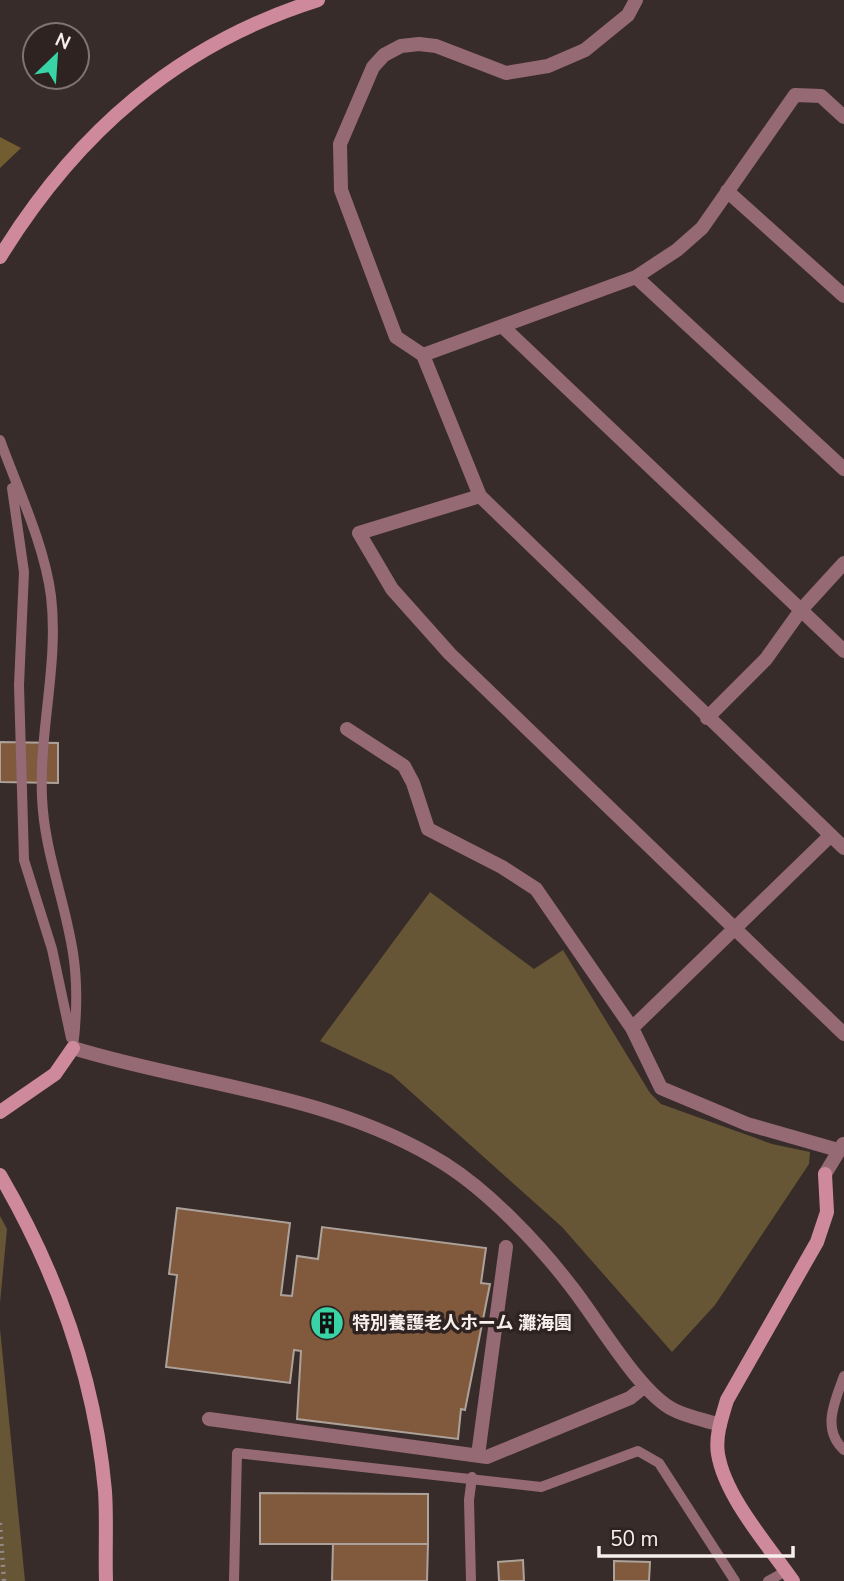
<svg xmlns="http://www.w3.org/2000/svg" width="844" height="1581" font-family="'Nunito Sans','Noto Sans JP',sans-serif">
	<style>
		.green { fill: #665635 }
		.forest { fill: #725d31 }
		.building { fill: #815a3d; stroke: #ada29a; stroke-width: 2 }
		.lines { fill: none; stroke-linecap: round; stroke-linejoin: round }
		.path { stroke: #938988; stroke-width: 4.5; stroke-dasharray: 2 5; stroke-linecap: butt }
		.lane { stroke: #956a75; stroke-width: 10 }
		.street { stroke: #956a75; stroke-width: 14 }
		.secondary { stroke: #ce8a9c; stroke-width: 14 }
		.labels { text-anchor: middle; stroke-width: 7; stroke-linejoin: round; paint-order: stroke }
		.poi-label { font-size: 18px; font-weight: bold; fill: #f7efee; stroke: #2e2321; text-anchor: start }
	</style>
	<rect width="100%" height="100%" fill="#382c2a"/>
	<path class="green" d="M430,892L534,969L563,950L650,1093L661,1104L772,1144L810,1152L809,1164L715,1305L672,1352L562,1227L392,1075L320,1041Z
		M0,1216L7,1229L0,1303Z
		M0,1329L25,1581H0Z"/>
	<path class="forest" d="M0,137L21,148L0,168Z"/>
	<path class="building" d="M0,742L58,743V783L0,782Z
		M177,1208L290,1223L281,1295L292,1296L297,1256L318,1259L322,1227L486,1248L481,1283L490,1284L465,1410L461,1409L458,1439L297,1419L301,1351L294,1350L290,1383L166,1367L177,1275L169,1274Z
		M260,1493L428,1494V1544H260Z
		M333,1544H428L427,1581H332Z
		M523,1560L524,1581H499L498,1562Z
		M614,1561L650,1562L649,1581H614Z"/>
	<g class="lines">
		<path class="path" d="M0,1523L4,1581"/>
		<path class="lane" d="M0,440C18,490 44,543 51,596C59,663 39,730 42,797C44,851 65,900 73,953C78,985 77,1015 73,1048
			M12,488L24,572L19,685L24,860L52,949L71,1038
			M844,1376C835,1401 821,1429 844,1450
			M234,1581L237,1453L541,1487L638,1451L659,1463L735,1581
			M471,1581L469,1500L472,1477
			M768,1581L786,1571"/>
		<path class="street" d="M636,0L628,15L585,50L548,66L506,73L436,46L419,44L401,46L384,55L373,67L340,144L341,190L396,337L423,355L480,496L844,848
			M727,191L844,296
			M636,277L844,469
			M502,326L844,651
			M423,355L636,277L677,250L702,228L795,95L821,96L844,117
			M480,496L359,533L392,589L450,654L844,1034
			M707,718L766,659L801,610L844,563
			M347,729L404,766L413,783L428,829L502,867L536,889L632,1028L661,1088L747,1124L838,1150
			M632,1028L831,835
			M73,1048C196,1086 333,1093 445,1164C489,1192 538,1243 570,1285C596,1317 639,1393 674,1410C688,1417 705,1420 720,1425
			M825,1174L843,1144
			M209,1419L487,1457L630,1398L645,1386
			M478,1455L506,1247"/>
		<path class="secondary" d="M0,257C76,133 178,44 318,0
			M0,1112L55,1074L73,1048
			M0,1175C56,1271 95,1379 105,1491C107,1520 105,1551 106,1581
			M793,1581C768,1545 725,1497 718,1454C715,1436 722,1417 727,1400L817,1242L827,1212L825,1174"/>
	</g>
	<defs>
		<g id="building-disc" transform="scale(1.75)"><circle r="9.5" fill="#38d4a6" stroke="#2e2321"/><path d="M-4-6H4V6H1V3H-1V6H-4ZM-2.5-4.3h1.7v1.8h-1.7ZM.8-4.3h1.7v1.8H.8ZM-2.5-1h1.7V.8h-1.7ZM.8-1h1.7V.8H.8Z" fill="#111"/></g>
	</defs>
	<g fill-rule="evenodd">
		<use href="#building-disc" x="327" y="1323"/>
	</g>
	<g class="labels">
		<g class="poi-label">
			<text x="352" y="1329">特別養護老人ホーム 灘海園</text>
		</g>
	</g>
	<g transform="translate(56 56) rotate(25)"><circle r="33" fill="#2e2321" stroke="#7e7573" stroke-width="2"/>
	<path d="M0-5L12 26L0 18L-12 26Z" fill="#38d4a6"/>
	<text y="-10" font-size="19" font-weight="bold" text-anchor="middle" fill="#f7efee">N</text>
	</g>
	<path d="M599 1546v10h194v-10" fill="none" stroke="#f7efee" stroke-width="3.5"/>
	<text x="610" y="1546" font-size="21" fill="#f7efee" stroke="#2e2321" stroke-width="5" paint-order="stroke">50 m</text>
</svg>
